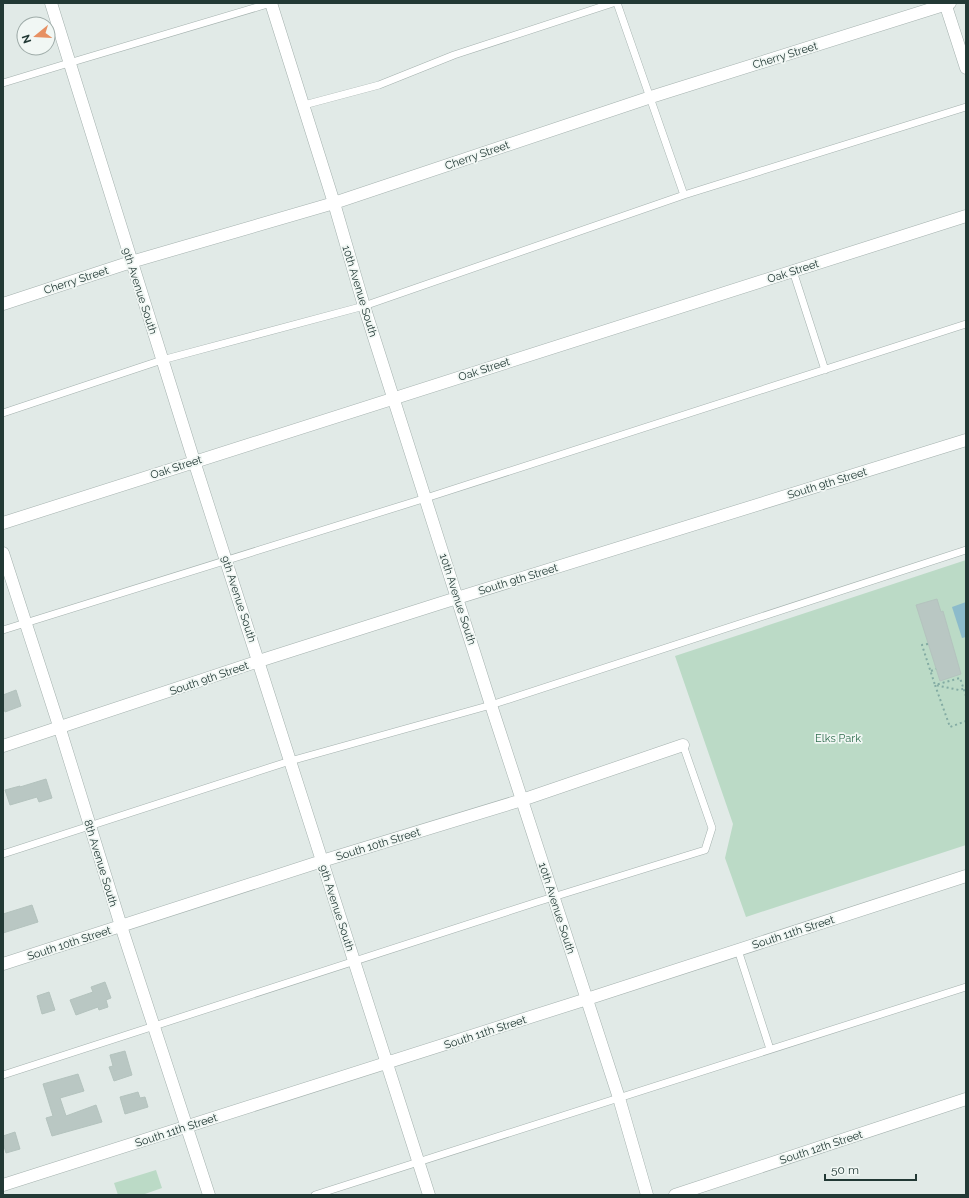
<svg xmlns="http://www.w3.org/2000/svg" width="969" height="1198" font-family="Raleway,sans-serif">
	<style>
		.green { fill: #bbdac6 }
		.water { fill: #8cbbcb }
		.building { fill: #b9c7c3; stroke: #b4c3be }
		.lines { fill: none; stroke-linecap: round; stroke-linejoin: round }
		.service-casing { stroke: #a4b1ae; stroke-width: 8 }
		.minor-casing { stroke: #a4b1ae; stroke-width: 13 }
		.tertiary-casing { stroke: #a4b1ae; stroke-width: 13 }
		.path { stroke: #83aba3; stroke-width: 2; stroke-dasharray: 2 3; stroke-linecap: butt }
		.service { stroke: #fff; stroke-width: 7 }
		.minor { stroke: #fff; stroke-width: 12 }
		.tertiary { stroke: #fff; stroke-width: 12 }
		.labels { text-anchor: middle; stroke-width: 3.5; stroke-linejoin: round; paint-order: stroke }
		.street-label { font-size: 11px; fill: #223935; stroke: #f1f7f4 }
		.park-label { font-size: 11px; fill: #306d4e; stroke: #f1f7f4 }
	</style>
	<rect width="100%" height="100%" fill="#e1eae7"/>
	<path class="green" d="M966,560V845L746,917L725,858L733,824L675,656Z
		M156,1170L162,1188L142,1195H118L114,1183Z"/>
	<path class="water" d="M966,602V637L962,638L952,607Z"/>
	<path class="building" d="M937,599L941,612L943,611L961,674L940,681L916,605Z
		M16,690L21,706L5,712L3,706V695Z
		M46,779L52,798L39,802L37,797L10,805L5,790L20,786V787Z
		M32,905L38,922L3,933V914Z
		M105,982L111,998L106,1000L108,1007L99,1010L98,1007L76,1015L70,1000L93,992L91,987Z
		M49,992L55,1010L42,1014L37,996Z
		M125,1051L132,1075L114,1081L109,1067L113,1066L110,1055Z
		M78,1074L84,1091L60,1098L66,1116L96,1105L102,1122L52,1136L46,1118L53,1116L43,1084Z
		M138,1092L140,1098L145,1097L148,1107L125,1114L120,1097Z
		M15,1132L20,1149L6,1153L3,1143V1136Z"/>
	<g class="lines">
		<g class="service-casing">
			<path id="service" d="M617,3L684,195
				M3,83L69,63L271,3
				M304,105L379,85L454,55L613,3
				M793,271L825,370
				M3,413L162,360L364,306L684,195L966,107
				M3,630L426,498L966,324
				M3,854L290,761L491,705L966,550
				M738,950L770,1049
				M3,1075L537,902L705,850L712,828L683,745
				M315,1195L966,987"/>
		</g>
		<g class="minor-casing">
			<path id="minor" d="M51,3L194,461L429,1195
				M271,3L334,203L364,306L491,705L619,1098L647,1195
				M3,304L131,262L334,203L651,97L950,3
				M3,523L966,216
				M3,553L60,729L121,926L209,1195
				M3,746L259,661L441,603L966,440
				M3,964L322,861L522,800L683,745
				M3,1185L587,999L966,876
				M675,1195L966,1099"/>
		</g>
		<g class="tertiary-casing">
			<path id="tertiary" d="M945,3L966,68"/>
		</g>
		<path class="path" d="M928,644L922,645L935,685L959,690L966,688
			M931,671L936,669
			M966,696L960,678L935,685L950,727L966,721"/>
		<use href="#service" class="service"/>
		<use href="#minor" class="minor"/>
		<use href="#tertiary" class="tertiary"/>
	</g>
	<g class="labels">
		<g class="street-label">
			<text transform="translate(785 55) rotate(-17)" y="4">Cherry Street</text>
			<text transform="translate(477 155) rotate(-19)" y="4">Cherry Street</text>
			<text transform="translate(793 271) rotate(-18)" y="4">Oak Street</text>
			<text transform="translate(76 280) rotate(-18)" y="4">Cherry Street</text>
			<text transform="translate(140 291) rotate(72)" y="4">9th Avenue South</text>
			<text transform="translate(360 291) rotate(73)" y="4">10th Avenue South</text>
			<text transform="translate(484 369) rotate(-18)" y="4">Oak Street</text>
			<text transform="translate(176 467) rotate(-18)" y="4">Oak Street</text>
			<text transform="translate(827 483) rotate(-17)" y="4">South 9th Street</text>
			<text transform="translate(518 579) rotate(-17)" y="4">South 9th Street</text>
			<text transform="translate(239 599) rotate(72)" y="4">9th Avenue South</text>
			<text transform="translate(458 599) rotate(72)" y="4">10th Avenue South</text>
			<text transform="translate(209 678) rotate(-19)" y="4">South 9th Street</text>
			<text transform="translate(378 844) rotate(-17)" y="4">South 10th Street</text>
			<text transform="translate(101 863) rotate(73)" y="4">8th Avenue South</text>
			<text transform="translate(337 908) rotate(72)" y="4">9th Avenue South</text>
			<text transform="translate(557 908) rotate(72)" y="4">10th Avenue South</text>
			<text transform="translate(793 932) rotate(-18)" y="4">South 11th Street</text>
			<text transform="translate(69 943) rotate(-18)" y="4">South 10th Street</text>
			<text transform="translate(485 1032) rotate(-18)" y="4">South 11th Street</text>
			<text transform="translate(176 1130) rotate(-18)" y="4">South 11th Street</text>
			<text transform="translate(821 1147) rotate(-18)" y="4">South 12th Street</text>
		</g>
		<g class="park-label">
			<text x="838" y="742">Elks Park</text>
		</g>
	</g>
	<rect width="969" height="1198" fill="none" stroke="#223935" stroke-width="8"/>
	<g transform="translate(36 36) rotate(252)"><circle r="19" fill="#f1f7f4" stroke="#9eaba8"/>
	<path d="M0-3L7 15L0 10L-7 15Z" fill="#e79062"/>
	<text y="-6" font-size="11" font-weight="bold" text-anchor="middle" fill="#223935">N</text>
	</g>
	<path d="M825 1174v6h91v-6" fill="none" stroke="#223935" stroke-width="2"/>
	<text x="831" y="1174" font-size="12" fill="#223935" stroke="#f1f7f4" stroke-width="3" paint-order="stroke">50 m</text>
</svg>
